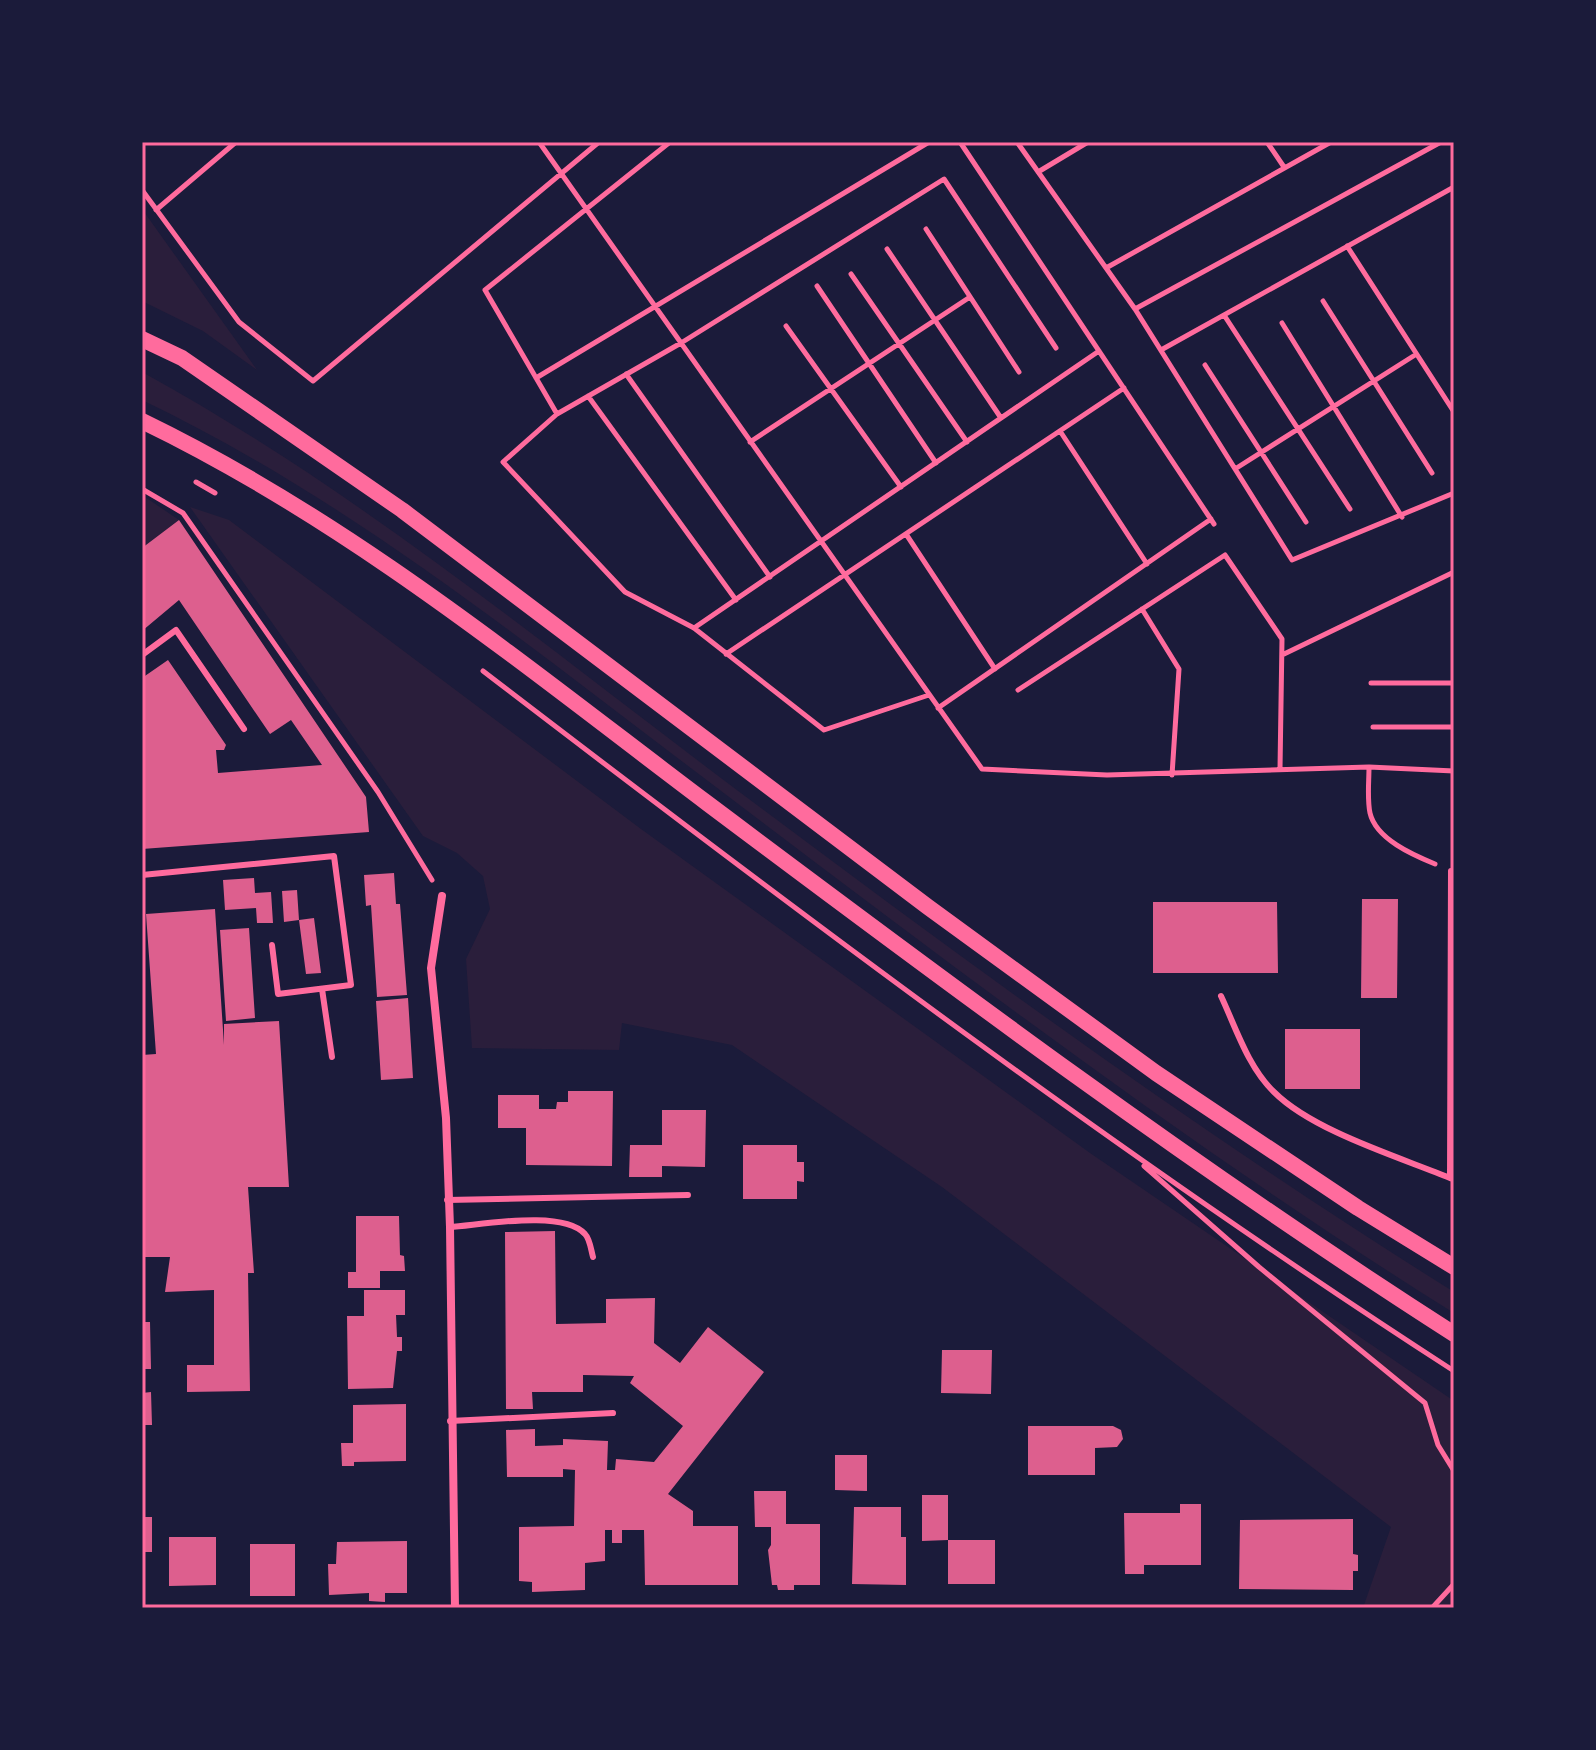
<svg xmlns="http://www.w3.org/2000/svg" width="1596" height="1750" font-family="'Varela Round',sans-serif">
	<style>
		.green { fill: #2a1e3b }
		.building { fill: #dd5f8e }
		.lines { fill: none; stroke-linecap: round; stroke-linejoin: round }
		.path { stroke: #ff6b9d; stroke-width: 5 }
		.service { stroke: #ff6b9d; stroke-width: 6 }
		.minor { stroke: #ff6b9d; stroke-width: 8 }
		.secondary { stroke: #ff6b9d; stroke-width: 16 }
		.neatline { fill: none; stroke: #ff6b9d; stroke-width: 3 }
	</style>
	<rect width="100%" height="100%" fill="#1b1b3a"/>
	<path class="green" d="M142,209L257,370L203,331L142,301Z
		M142,372C346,484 524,629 709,769C952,952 1196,1131 1454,1292V1313C1195,1151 951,965 708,781C525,643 349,499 142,400Z
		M142,495L179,520L142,548Z
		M190,507L229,520L641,829L1090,1153L1454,1401V1608H1363L1391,1527L942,1187L732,1045L622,1023L619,1050L472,1048L466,959L490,909L483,876L457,853L423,836Z"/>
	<path class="building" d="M179,520L366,797L369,832L142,849V678L168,660L226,745L224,750H216L218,773L322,765L291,720L270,734L179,600L142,631V548Z
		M394,873L396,904H400L407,995L377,997L371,905L366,906L364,875Z
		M254,878L255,893L271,892L273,923H257L256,908L225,910L223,880Z
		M297,890L299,920L284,922L282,891Z
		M1362,899H1398L1397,998H1361Z
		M1153,902H1277L1278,973H1153Z
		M215,909L224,1045V1024L279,1021L289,1187H248L254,1273H248L250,1391L187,1392V1365H214V1290L165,1292L170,1257H142V1055L156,1054L146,914Z
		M314,918L321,973L306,974L299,920Z
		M249,928L255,1018L226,1021L220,930Z
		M408,998L413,1078L381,1080L376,1001Z
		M1285,1029H1360V1089H1285Z
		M568,1091H613L612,1166L526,1165V1128H498V1095H539V1109H556L557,1102H568Z
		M662,1110H706L705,1167L662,1166V1177H629L630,1145H662Z
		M743,1145H797V1162H804V1182L797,1181V1199H743Z
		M356,1216H399L400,1255L404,1256L405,1271H380V1288H348V1272H356Z
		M555,1231L556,1324L606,1323V1299L655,1298L654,1343L680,1363L708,1327L764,1372L668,1494L693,1511V1526H738V1585H645L644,1530H622V1543H612V1530H605V1561L585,1563V1590L532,1592V1582L519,1581V1527L574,1526L575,1470L563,1469V1477H507L506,1430L535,1429V1446L563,1445V1439L608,1441L607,1470H615L616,1459L654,1462L683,1426L630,1383L634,1376L583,1375V1392H532L533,1409H506L505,1232Z
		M364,1290H405V1315H396L397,1337H402V1351H397L393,1388L348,1389L347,1316H364Z
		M142,1322H150L151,1369H142Z
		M942,1350H992L991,1394L941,1393Z
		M151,1392L152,1425H142V1393Z
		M406,1404V1461L354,1462V1466H342L341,1443H353V1405Z
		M1028,1426H1113L1121,1430L1123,1439L1117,1447L1095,1448V1475H1028Z
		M835,1455H867V1491L835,1490Z
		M754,1491H786V1524H820V1585H794V1590H778L777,1585H772L768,1550L771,1545V1527H755Z
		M922,1495H948V1540L922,1541Z
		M1180,1504H1201V1565H1144V1574H1125L1124,1513H1180Z
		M854,1507H901V1537H906V1585L852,1584Z
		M142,1517H152V1552H142Z
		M1353,1519V1554L1358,1555V1571H1353V1590L1239,1589L1240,1520Z
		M169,1537H216V1585L169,1586Z
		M948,1540H995V1584H948Z
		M407,1541V1593H385V1602L369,1601V1593L329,1595L328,1564H336L337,1542Z
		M250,1544H295V1596H250Z"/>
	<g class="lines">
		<path class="path" d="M539,142L982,769L1107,775L1369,767L1454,771
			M670,142L485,290L557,414L681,343L944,179L1056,348
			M960,142L1214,524
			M1017,142L1135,309L1441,142
			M1267,142L1284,167
			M1038,172L1088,142
			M142,190L239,322L313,381L599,142
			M156,210L236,142
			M926,229L1019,372
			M1347,246L1454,412
			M887,249L1001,418
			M1106,268L1331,142
			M851,274L967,442
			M817,286L936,463
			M1323,301L1432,473
			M1135,309L1292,560L1454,493
			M1224,315L1350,509
			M1282,323L1402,517
			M786,326L901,487
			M1161,350L1454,187
			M1205,365L1306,522
			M626,374L770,577
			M536,378L929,142
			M588,396L736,600
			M557,414L503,462L625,592L694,628L824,730L929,695
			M1060,431L1147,564
			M750,442L970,297
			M1235,469L1415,355
			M196,482L215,493
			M142,489L183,513L378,792L432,880
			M906,534L995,669
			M1142,609L1179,669L1172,775
			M694,628L1099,351
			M726,654L1124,388
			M1282,655L1454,572
			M483,671C800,914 1118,1154 1454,1371
			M1371,683H1454
			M1018,690L1225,555L1282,639L1280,769
			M938,708L1211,519
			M1373,727H1454
			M1369,767C1369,782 1367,799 1370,813C1376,839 1413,855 1435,864
			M1144,1166L1259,1267L1425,1403L1438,1445L1454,1471
			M1432,1608L1454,1584"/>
		<path class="service" d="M142,655L176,630L244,729
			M1451,871L1450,1178L1454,1179
			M142,875L334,856L351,985L278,994L272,945
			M322,989L332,1057
			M1221,996C1236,1028 1248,1067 1274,1092C1313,1131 1399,1157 1450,1178
			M447,1200L688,1195
			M450,1227C481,1225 563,1209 585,1234C590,1239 591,1250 593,1257
			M450,1421L613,1413"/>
		<path class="minor" d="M442,896L431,968L446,1118L450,1227L455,1608"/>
		<path class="secondary" d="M142,339L182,358L402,510L928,907L1156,1073L1358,1208L1454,1267
			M142,421C349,521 525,666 707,803C951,986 1196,1169 1454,1334"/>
	</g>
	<rect width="1596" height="1750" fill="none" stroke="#1b1b3a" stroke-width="288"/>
	<rect x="144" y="144" width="1308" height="1462" class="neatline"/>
</svg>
